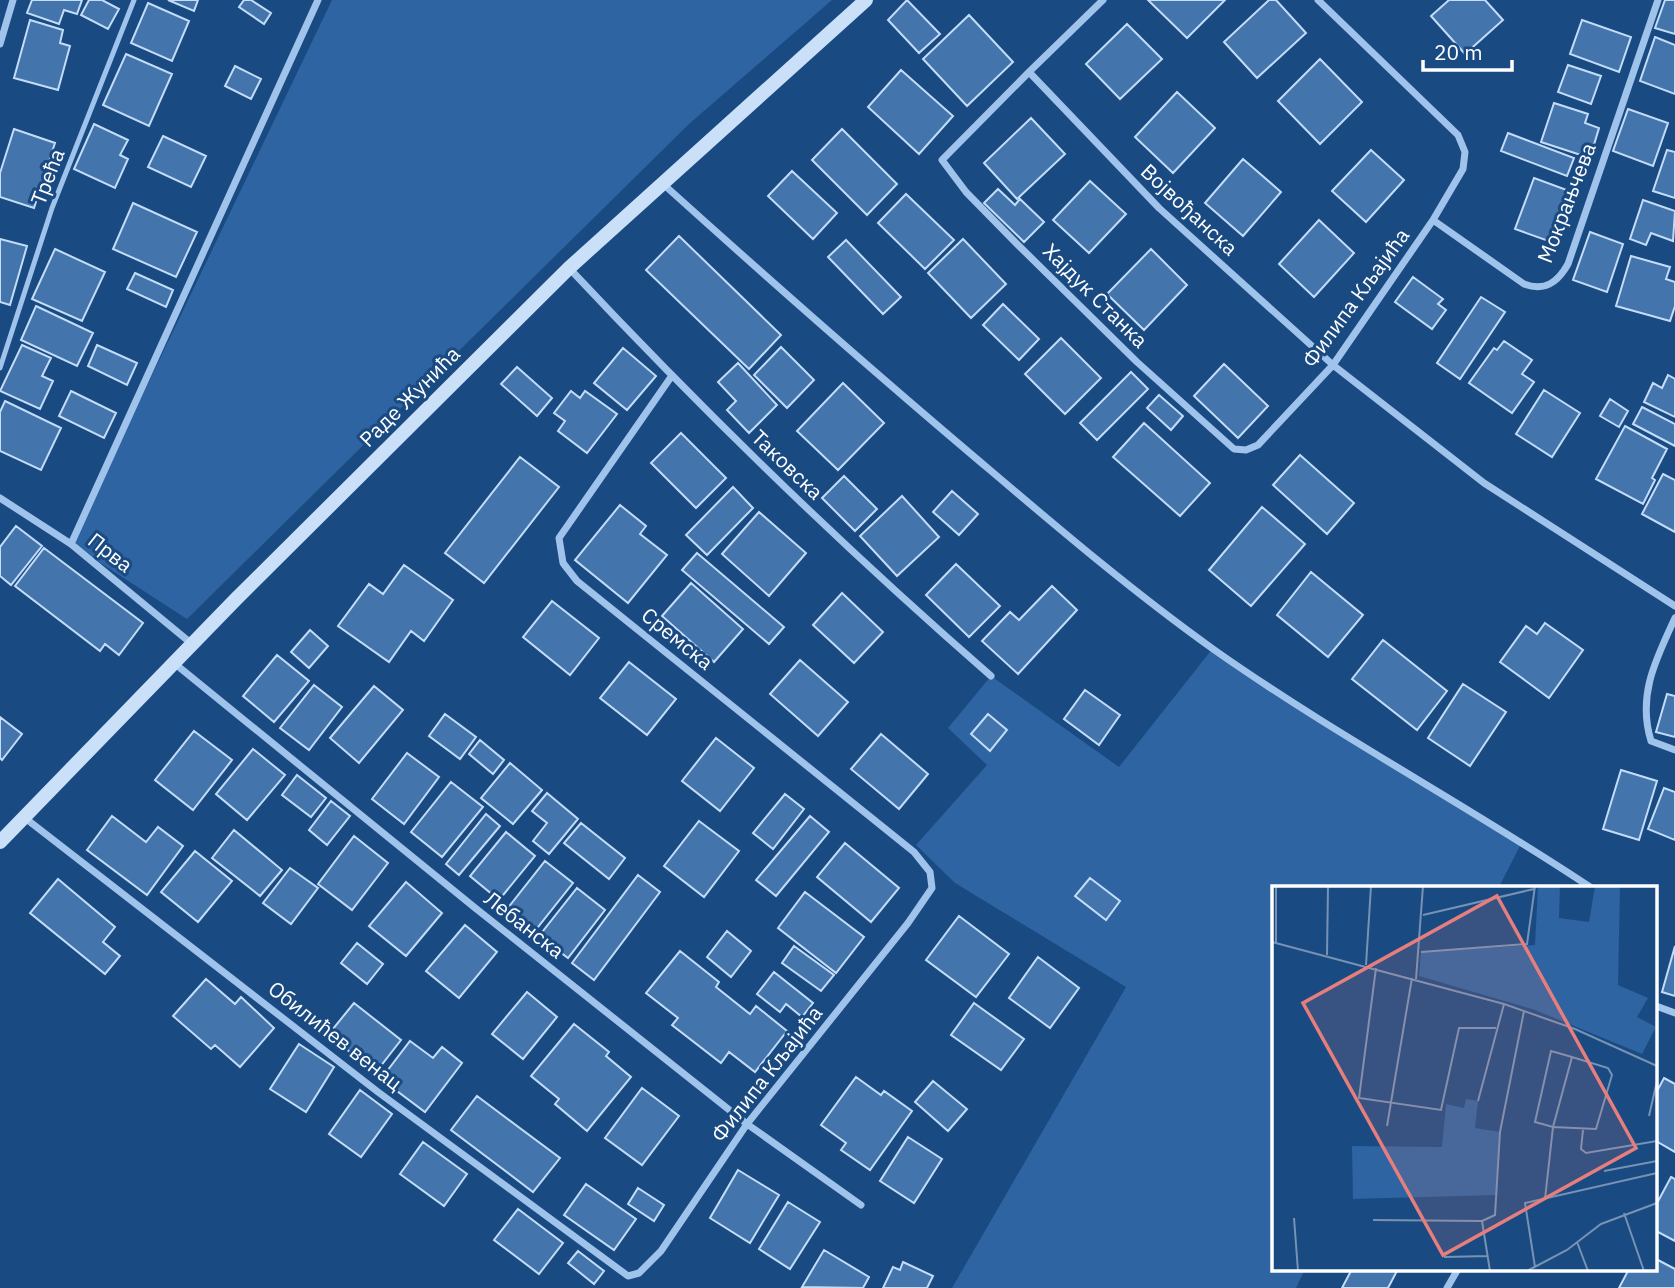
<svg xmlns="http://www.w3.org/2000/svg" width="1675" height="1288" font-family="'IBM Plex Sans',sans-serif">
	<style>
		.green { fill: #2d64a1 }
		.building { fill: #4374ab; stroke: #c3dcf8; stroke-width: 2 }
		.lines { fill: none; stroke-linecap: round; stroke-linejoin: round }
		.lane { stroke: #9fc3eb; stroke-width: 5 }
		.street { stroke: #9fc3eb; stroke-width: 7 }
		.secondary { stroke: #cadff8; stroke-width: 14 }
		.labels { text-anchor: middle; stroke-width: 6; stroke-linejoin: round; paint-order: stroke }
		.street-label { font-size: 21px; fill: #fff; stroke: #1a4a82 }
		.inset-road { fill: none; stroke: #7692b4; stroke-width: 2 }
		.view { fill: #e67e7e; fill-opacity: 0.15; stroke: #e67e7e; stroke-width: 3.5 }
		.inset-edge { fill: none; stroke: #fff; stroke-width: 3.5 }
	</style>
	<rect width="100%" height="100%" fill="#1a4a82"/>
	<path class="green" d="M332,0H832L689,124L187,619L71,544Z
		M1213,648L1321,720L1522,842L1499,887H1274V1269H1305L1296,1288H952L1126,987L955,883L916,845L987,765L948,728L991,676L1119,767Z"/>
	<path class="building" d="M32,0H82L77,14L64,10L59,24L27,13Z
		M89,0H102L119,9L108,29L81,15Z
		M168,0H198L194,11Z
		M244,0H251L271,13L264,24L239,7Z
		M907,0L940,34L919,53L888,20Z
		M1148,0H1225L1187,38Z
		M1269,0H1276L1306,33L1257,78L1224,42Z
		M1449,0H1485L1503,20L1465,54L1431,16Z
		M1665,0H1675V34L1655,28Z
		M148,3L189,21L172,61L131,43Z
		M969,15L1013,62L967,106L923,59Z
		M30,20L63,30L60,43L70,46L58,90L14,78Z
		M1582,20L1631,37L1619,72L1570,54Z
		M1127,24L1162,59L1120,99L1086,64Z
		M1655,37L1675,45V94L1640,81Z
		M126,54L172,74L149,126L103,105Z
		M1320,59L1362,102L1320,144L1278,101Z
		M1568,65L1601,76L1591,104L1558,92Z
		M235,66L261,79L251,99L225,86Z
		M901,70L953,116L919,154L868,107Z
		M1177,92L1215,128L1173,173L1135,137Z
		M1554,103L1588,114L1585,123L1599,128L1590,158L1541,142Z
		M1628,109L1668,123L1653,166L1613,151Z
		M1031,118L1065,154L1017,199L984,163Z
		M94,124L128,140L120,155L128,159L115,188L74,169Z
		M14,129L55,143L34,208L0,197V173Z
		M842,129L897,184L867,215L812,160Z
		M1508,133L1574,158L1567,176L1501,151Z
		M163,136L206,156L191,187L148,167Z
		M1371,150L1404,180L1366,222L1332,191Z
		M1667,150L1675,152V198L1653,191Z
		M1243,159L1281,192L1243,236L1205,203Z
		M792,171L837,213L813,239L768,196Z
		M1534,178L1575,193L1557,244L1515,229Z
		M1090,181L1126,214L1089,253L1053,220Z
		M998,189L1015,205L1020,199L1044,222L1024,242L984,203Z
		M906,194L954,240L925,269L878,223Z
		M1643,200L1675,211L1673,241L1651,233L1646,245L1630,239Z
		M133,203L197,232L176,277L113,249Z
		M1319,220L1354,253L1314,297L1279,264Z
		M1590,232L1623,244L1607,292L1573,280Z
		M679,236L781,335L749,369L646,270Z
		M0,239L27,246L10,305L0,302Z
		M963,239L1006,284L971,318L928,273Z
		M846,240L901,297L883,314L828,257Z
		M55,249L105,272L82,321L32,299Z
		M1151,249L1187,285L1144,330L1107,294Z
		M1631,256L1670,267L1666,279L1675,282V306L1670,321L1616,306Z
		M135,273L173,290L166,307L127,289Z
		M1413,277L1443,299L1438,304L1446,310L1432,329L1395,302Z
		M1481,297L1505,312L1460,379L1437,363Z
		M1003,304L1039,339L1019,360L983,325Z
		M36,306L93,333L77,366L21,340Z
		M1061,338L1101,378L1065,414L1025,374Z
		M1504,341L1532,360L1522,374L1534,382L1512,413L1469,383L1494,348L1497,350Z
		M22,345L51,358L42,376L53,381L40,409L0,391Z
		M97,345L137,363L127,385L88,366Z
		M781,347L814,380L787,408L754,375Z
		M623,348L656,376L627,410L594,383Z
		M738,363L777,405L749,433L727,410L736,401L718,382Z
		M1224,364L1268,406L1238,438L1194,396Z
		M517,367L552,398L537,416L501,384Z
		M1131,372L1148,389L1097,440L1080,423Z
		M1668,375L1675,379V417L1644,402L1653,383L1662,388Z
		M843,383L884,423L838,470L797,431Z
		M1544,390L1580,413L1552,457L1516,434Z
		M71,391L116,413L104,438L59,416Z
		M571,391L580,398L585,391L617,414L587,453L558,431L565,421L554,413Z
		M1159,395L1183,416L1171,430L1147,408Z
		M1610,399L1628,411L1619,427L1600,416Z
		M5,401L61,428L41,470L0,451V412Z
		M1642,407L1675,424V446L1633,424Z
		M1144,423L1210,483L1180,516L1113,457Z
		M1625,426L1667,449L1652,478L1655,480L1643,504L1596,479Z
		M681,433L726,478L696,508L651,463Z
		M1300,455L1354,503L1327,534L1273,485Z
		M520,457L559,487L484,583L445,553Z
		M1663,474L1675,480V532L1642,514Z
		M844,476L877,509L855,531L822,498Z
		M733,487L753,508L707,555L686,535Z
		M952,491L978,514L959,535L933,512Z
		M902,496L939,537L897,576L860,536Z
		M620,505L646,526L640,534L667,555L628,603L575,560Z
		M1262,507L1305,544L1251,606L1209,570Z
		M759,512L806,553L769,596L722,554Z
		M16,526L42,546L11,585L0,576V547Z
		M44,548L143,623L119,655L105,644L100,651L15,586Z
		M697,553L784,627L769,644L682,570Z
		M956,564L1000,606L969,637L926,595Z
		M404,565L453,600L424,641L411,631L389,662L338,626L369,584L383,594Z
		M1311,572L1363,615L1328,657L1277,615Z
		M691,583L743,629L714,662L662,616Z
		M1052,586L1077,610L1018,674L982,641L1010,612L1019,620Z
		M842,593L883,632L854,663L813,625Z
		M552,601L599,638L570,675L523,637Z
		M1545,623L1583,650L1549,698L1500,662L1526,626L1537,634Z
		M310,630L328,646L309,668L291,652Z
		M1383,640L1447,691L1417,730L1352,679Z
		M277,655L309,681L274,722L243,696Z
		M800,660L848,702L818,736L770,694Z
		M629,662L676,699L647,735L600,698Z
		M1463,684L1506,712L1470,766L1428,738Z
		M314,685L342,707L309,750L280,728Z
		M374,686L403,710L359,763L330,738Z
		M1085,690L1120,715L1099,745L1064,719Z
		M1667,694L1675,696V737L1656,732Z
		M445,714L476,737L460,759L429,736Z
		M988,714L1007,730L990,751L971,734Z
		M0,717L22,734L2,760L0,758Z
		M194,731L232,760L193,810L155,780Z
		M881,734L928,774L899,809L851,769Z
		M716,738L754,768L720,811L682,781Z
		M480,740L504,760L493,774L469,754Z
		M253,749L285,775L247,820L216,794Z
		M407,753L439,777L404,824L372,799Z
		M510,763L542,790L513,824L481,798Z
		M1621,770L1657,781L1639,840L1603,829Z
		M297,775L326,798L311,817L282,795Z
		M451,782L483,807L442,857L411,832Z
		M1664,788L1675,792V840L1648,829Z
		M547,793L578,819L549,854L533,841L547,823L532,811Z
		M785,794L804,809L773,849L753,833Z
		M331,801L350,816L327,845L309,830Z
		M486,814L500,826L459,875L446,864Z
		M112,816L146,842L158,827L183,846L147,895L87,850Z
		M810,816L829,832L776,896L756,880Z
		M699,821L739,851L704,897L664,866Z
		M581,823L625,858L609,879L564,843Z
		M234,830L282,870L260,896L212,858Z
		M506,832L535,856L499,900L470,876Z
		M354,836L388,863L352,910L318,884Z
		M845,843L899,888L871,922L817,877Z
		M195,851L232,881L198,922L161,892Z
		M545,861L573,883L534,932L507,909Z
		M290,868L318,888L291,924L263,903Z
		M638,875L660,892L594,980L572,963Z
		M1090,878L1120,901L1106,920L1075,896Z
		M58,879L115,927L103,942L120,956L105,974L30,913Z
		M406,882L442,913L406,956L369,926Z
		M577,888L605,910L568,958L539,936Z
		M805,892L864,937L836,973L778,928Z
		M959,916L1009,954L976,997L926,960Z
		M465,925L497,952L459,998L426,971Z
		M727,931L751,951L731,977L707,957Z
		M357,943L383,964L367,984L341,963Z
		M794,946L834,975L821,991L782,963Z
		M1675,946V996L1662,992Z
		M680,951L719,982L716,987L750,1014L756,1006L787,1031L755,1072L729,1052L721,1063L672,1025L678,1018L646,993Z
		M1038,957L1079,988L1050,1028L1009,998Z
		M774,972L813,1003L802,1017L786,1004L780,1012L757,994Z
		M206,979L235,1004L241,997L274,1028L240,1067L215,1045L211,1049L173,1016Z
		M527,992L557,1017L523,1059L492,1034Z
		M354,1003L401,1040L376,1072L328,1035Z
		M974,1003L1024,1039L1001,1070L951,1035Z
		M574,1024L609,1052L606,1056L631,1077L587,1131L555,1104L559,1099L531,1076Z
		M410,1041L433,1058L442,1047L462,1063L425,1112L381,1079Z
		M299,1044L334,1067L306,1112L270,1089Z
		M856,1077L881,1095L884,1091L912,1111L870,1170L841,1150L846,1143L821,1125Z
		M1664,1078L1675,1084V1152L1656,1141V1093Z
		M933,1081L967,1109L948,1131L915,1102Z
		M642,1088L679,1116L642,1165L605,1138Z
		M360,1090L392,1114L361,1157L329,1134Z
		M477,1096L560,1158L533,1192L451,1130Z
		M908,1137L942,1159L914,1203L880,1181Z
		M423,1142L467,1174L444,1206L400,1174Z
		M738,1170L779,1195L750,1243L710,1218Z
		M1671,1177L1675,1179V1241L1656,1231V1205Z
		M586,1184L636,1219L614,1250L564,1215Z
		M638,1188L664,1205L654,1221L628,1204Z
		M788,1202L820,1222L790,1269L759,1249Z
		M518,1209L563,1243L539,1274L494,1240Z
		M824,1250L869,1277L863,1288L802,1287Z
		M578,1251L604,1271L594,1284L568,1263Z
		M1656,1259L1675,1269V1288H1619L1629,1269H1656Z
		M903,1262L933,1276L927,1288H883L893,1267L900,1270Z
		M1352,1269H1398L1388,1288H1342Z"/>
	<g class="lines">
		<path class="lane" d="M0,368L52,208L134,0"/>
		<path class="street" d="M1103,0L1029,72L1159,208L1333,365L1484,483L1675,606
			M0,44L13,0
			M1029,72L942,160L966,192L1016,243L1137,362L1234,449L1246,450L1258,445L1333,365L1433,220L1463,169L1465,152L1458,135L1318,0
			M662,183C764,275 866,365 971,454C1050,521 1129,589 1213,649C1335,735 1467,805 1590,887
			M1433,220L1524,284C1545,292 1558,282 1568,264L1658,0
			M569,268C703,411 843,547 991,676
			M0,498L71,544L192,644
			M71,544L318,0
			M1675,618C1656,659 1637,695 1651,741L1675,750
			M174,663L474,907L747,1124L861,1205
			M25,818L378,1092L628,1276L639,1273L661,1251L747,1124L908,923L932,888L930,872L914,852L577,581L563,563L559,538L671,377
			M1656,1006L1675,1013
			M1447,1288L1458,1269"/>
		<path class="secondary" d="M0,842L236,599L569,268L866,0"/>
	</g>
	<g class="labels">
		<g class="street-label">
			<text transform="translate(48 177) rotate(-69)" y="7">Трећа</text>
			<text transform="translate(1567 203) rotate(-69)" y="7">Мокрањчева</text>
			<text transform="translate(1189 210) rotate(43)" y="7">Војвођанска</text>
			<text transform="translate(1095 296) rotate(45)" y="7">Хајдук Станка</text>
			<text transform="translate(1356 298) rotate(-54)" y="7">Филипа Кљајића</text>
			<text transform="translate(410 397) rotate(-45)" y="7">Раде Жунића</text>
			<text transform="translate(787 465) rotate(44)" y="7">Таковска</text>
			<text transform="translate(110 553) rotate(38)" y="7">Прва</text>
			<text transform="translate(677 639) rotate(39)" y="7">Сремска</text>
			<text transform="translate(524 925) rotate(38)" y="7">Лебанска</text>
			<text transform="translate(335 1036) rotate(38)" y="7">Обилићев венац</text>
			<text transform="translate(767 1074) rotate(-52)" y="7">Филипа Кљајића</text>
		</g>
	</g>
	<g transform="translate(1272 886)">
		<rect width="385" height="385" fill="#1a4a82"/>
		<path d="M266,0H288L287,32L317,36L323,0H348L346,99L376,112L365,131L384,141L370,168L263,124L147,90L149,66L263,59ZM194,213L206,215L203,242L228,246L225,309L81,313L80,260L170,261L174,218L192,222Z" fill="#2d64a1"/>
		<path class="inset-road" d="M151,29L262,3M0,56L232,118L303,143L385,180M4,57V0M149,66L255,58L263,0M55,69L56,0M94,79L99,0M104,82L87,212L169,224L187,142H224M144,93L151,0M206,215L232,118M377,230L385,195M115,240L140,92M311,244L309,263L314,267L385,255M332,285L385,275M273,313L281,241L300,171L336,182L340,189L324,243L281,241L263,236L279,165L300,171M352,327L372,385M22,332L26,385M101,334L210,335L218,385M210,335L223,329L228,246L252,125M305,356L316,385M172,371L216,370M263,381L253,317L385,287M255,385L295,364L329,338L385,317"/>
		<path class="view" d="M225,10L364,262L171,369L31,117Z"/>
		<rect width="385" height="385" class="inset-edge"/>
	</g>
	<path d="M1423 60v10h89v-10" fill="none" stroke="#ffffff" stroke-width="3.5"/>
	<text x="1434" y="60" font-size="21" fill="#ffffff" stroke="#1a4a82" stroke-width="5" paint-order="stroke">20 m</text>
</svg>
